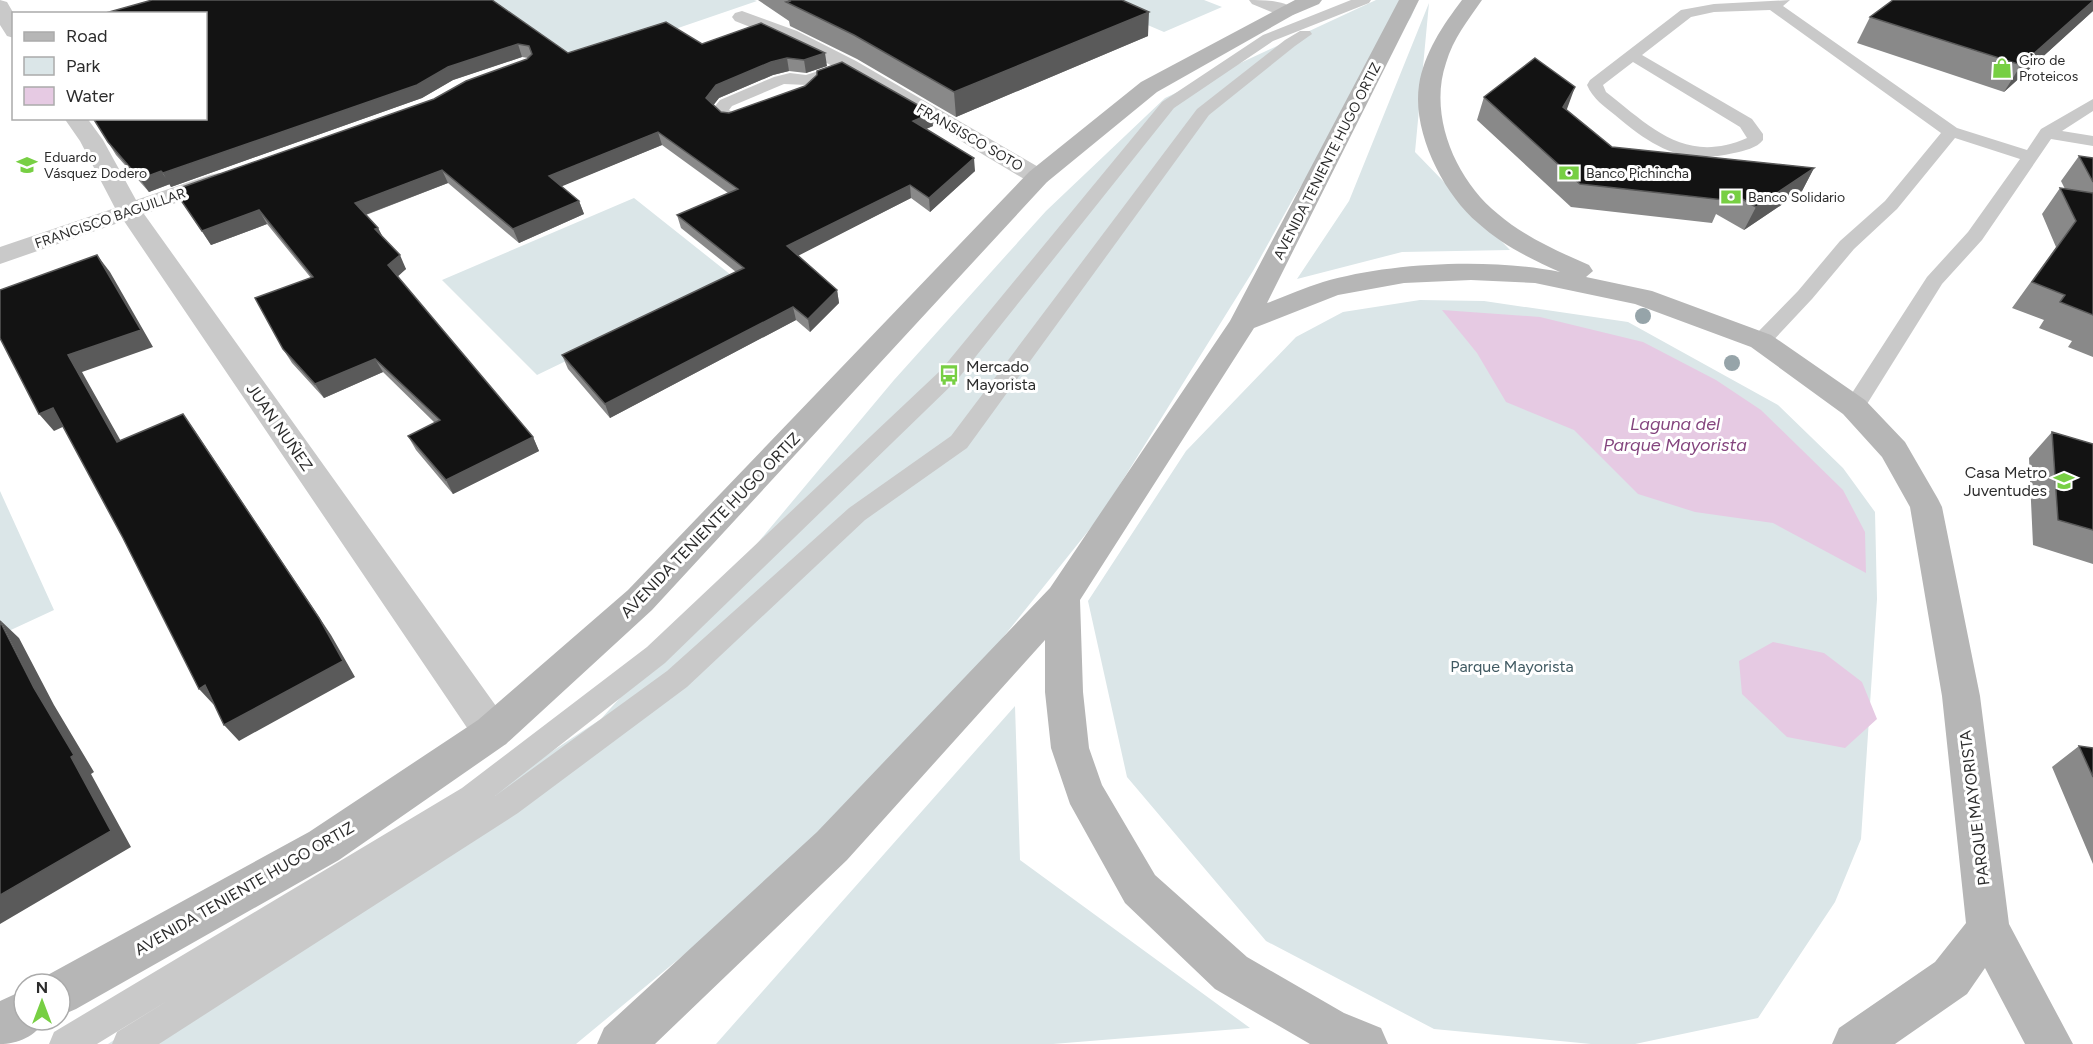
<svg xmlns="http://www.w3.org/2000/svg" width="2093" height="1044" font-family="Figtree,sans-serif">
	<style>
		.green { fill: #dbe6e8 }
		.water { fill: #e6cae3 }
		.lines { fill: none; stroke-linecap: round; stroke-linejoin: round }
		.service { fill: #c9c9c9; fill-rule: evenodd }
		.minor { fill: #c9c9c9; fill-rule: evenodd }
		.secondary { fill: #b6b6b6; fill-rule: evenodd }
		.tree { fill: #96a4a9 }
		.wall { fill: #898989 }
		.shaded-wall { fill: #5a5a5a }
		.building { fill: #131313; stroke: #5a5a5a; stroke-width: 1.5 }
		.labels { text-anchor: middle; stroke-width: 6; stroke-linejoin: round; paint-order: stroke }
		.far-poi-label { font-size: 14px; fill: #2c2c2c; stroke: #fff; text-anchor: start }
		.far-street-label { font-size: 14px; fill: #2c2c2c; stroke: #fff }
		.poi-label { font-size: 16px; fill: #2c2c2c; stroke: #fff; text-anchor: start }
		.street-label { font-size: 16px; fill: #2c2c2c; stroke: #fff }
		.park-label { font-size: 16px; fill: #405a62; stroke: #fff }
		.water-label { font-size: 18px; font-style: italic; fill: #84457e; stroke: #fff }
	</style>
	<rect width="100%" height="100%" fill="#fff"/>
	<path class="green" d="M487,0H754L757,1L573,64Z
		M1089,0H1204L1222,7L1164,32Z
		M1376,0H1418L1411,17L1294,197L1253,271L1101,515L900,766L738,910L576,1044H108L601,719L745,558L894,380L1046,211L1165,98Z
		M1429,3L1415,152L1510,250L1402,252L1297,279L1349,201Z
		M634,198L736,279L537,375L442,280Z
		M1420,300L1484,301L1628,322L1778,405L1843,468L1875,512L1877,599L1861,839L1835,902L1758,1018L1635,1044H1591L1434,1029L1266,941L1127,777L1088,601L1186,451L1296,337L1343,312Z
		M0,491L54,610L0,635Z
		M1015,706L1020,860L1250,1028L1053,1044H716Z"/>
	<path class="water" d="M1442,310L1540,317L1643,342L1716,380L1761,410L1843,490L1865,532L1866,573L1773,523L1695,512L1638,494L1574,430L1506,402L1477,353Z
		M1773,642L1824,653L1862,682L1877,719L1845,748L1787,737L1742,694L1739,661Z"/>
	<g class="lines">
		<path class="service" d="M1351,0H1371L1369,3L1273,41L1174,108L957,380L665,663L495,796L667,671L849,508L951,436L1197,109L1285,40L1300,31H1310L1312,34L1295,46L1209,115L967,448L865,520L687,687L518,813L159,1044H112L117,1032L172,998L97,1044H49L54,1032L462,788L647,647L941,370L1162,102L1263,35Z
			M1790,0L1783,6L1957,128L2027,150L2041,129L2093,99V111L2062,131L2093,136V146L2051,139L1982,240L1942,284L1862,412L1854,414L1846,412L1843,407L1927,277L1968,232L2020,159L1955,138L1897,209L1854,249L1812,299L1768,346L1761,348L1754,346L1751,341L1754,336L1798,291L1840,241L1885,201L1941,133L1770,10L1714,12L1691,17L1642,55L1752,119L1763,134V140C1757,148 1744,151 1734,153C1682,165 1654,148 1615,115C1604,106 1593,99 1587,85L1590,80L1681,10L1714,4ZM1633,62L1740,127L1747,138C1685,165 1651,127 1606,92L1603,85Z
			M843,63L849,65L851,68L849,71L807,85L784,84L732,106L729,110L734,113L747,110L753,112L755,115L753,118C736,123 723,127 711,111L720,100L774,77L790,73L806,75Z"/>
		<path class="minor" d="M0,0L7,2L14,14V38L7,36L0,25Z
			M1249,0C1264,0 1286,0 1296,11L1293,15H1279L1252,4Z
			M742,11L797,31L856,61L1047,172L1050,177L1047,182L1038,184L1029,182C934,126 839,61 735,21L732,17L735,13Z
			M64,118H87L103,140L136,200L210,175L219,173L228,175L231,180L228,185L144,214L506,720L511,732L506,744L492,749L478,744L124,221L0,264V247L115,208L80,141Z"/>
		<path class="secondary" d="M1295,0H1322L1319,4L1293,15L1157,92L1047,182L652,610L506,744L339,860L76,1009L60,1016V984H41L44,977L309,832L478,720L628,590L1029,172L1141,82Z
			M1399,0H1419L1267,303C1286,296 1304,288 1323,282C1390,262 1493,258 1560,272C1531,259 1502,245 1478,223C1443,193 1412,132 1419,85C1424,53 1443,25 1462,0H1482C1468,20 1453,39 1446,63C1428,116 1456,180 1498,214C1525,237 1557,251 1589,265L1593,271L1586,277L1652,291L1771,335L1865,400L1905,442L1938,499L1942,507L1980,696L2009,924L2073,1044H2025L1985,968L1967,994L1895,1044H1832L1839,1028L1935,962L1966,923L1942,696L1910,507L1882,457L1843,414L1751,347L1635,304L1535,283L1471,280L1404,283L1338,295L1254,328L1080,600L1083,692L1089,748L1102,785L1155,875L1247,957L1344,1013L1381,1028L1388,1044H1310L1215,989L1125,903L1070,804L1051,748L1045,692V640L847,860L655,1044H597L604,1028L817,832L1050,588L1230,321Z
			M24,990V1020H44C37,1036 17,1044 0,1044V1001Z"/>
	</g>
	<g class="tree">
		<circle cx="1643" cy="316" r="8"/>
		<circle cx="1732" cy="363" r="8"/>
	</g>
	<path class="wall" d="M492,0L568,53L702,44L761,23L827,66L806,73L789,71L773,75L719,98L713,105L721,112L729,113L933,126L926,129L975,171L930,212L911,198L798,255L837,290L839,303L810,332L796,320L610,418L568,369L562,355L736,272L681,228L677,215L728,193L662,145L561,186L579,201L584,214L519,243L448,183L366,215L378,228L383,238L406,269L397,276L533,437L539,451L453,494L416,450L408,436L435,423L383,372L324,398L292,363L283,349L311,278L267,224L211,245L174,190L434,99L527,59L528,58L522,57L453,80L422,98L171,187L170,184L149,192L116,155L93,118Z
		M758,0H1122L1148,36L956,117L857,59L790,26L789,21Z
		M2093,11L2004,92L1857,43L1870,17Z
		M1484,97L1567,110L1612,147L1814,168L1802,191L1744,230L1716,214L1712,223L1571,207L1477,120Z
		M2079,156L2093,158V357L2068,347L2072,341L2039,328L2044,320L2012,308L2056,247L2042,214L2060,188L2065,189L2061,181Z
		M2052,432L2093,444V564L2033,545L2029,458Z
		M2079,746L2093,748V864L2052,767Z"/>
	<path class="shaded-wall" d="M2093,1V11L2004,92L2021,65Z
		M1149,12L1148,36L956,117L954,92Z
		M518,44L522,57L453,80L422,98L171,187L163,173L448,67Z
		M825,53L827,66L806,73L804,60Z
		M787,58L789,71L773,75L719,98L709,111L706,98L716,85L771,62Z
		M1575,87L1567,109L1556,130L1563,107Z
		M932,113L933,126L914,134L913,121Z
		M658,132L662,145L553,190L549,176Z
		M974,158L975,171L930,212L929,198Z
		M1814,168L1802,191L1744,230L1756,207Z
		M442,170L448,183L362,216L355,203Z
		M161,171L170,184L149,192L140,179Z
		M910,185L911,198L790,260L787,246Z
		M579,201L584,214L519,243L513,229Z
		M259,210L267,224L211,245L202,231Z
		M378,228L385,241L375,229Z
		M97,255L110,272L153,347L82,372L131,459L117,442L68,355Z
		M400,255L406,269L395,279L388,265Z
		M837,290L839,303L810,332L808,319Z
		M793,307L796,320L610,418L605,404Z
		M375,359L383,372L324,398L315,384Z
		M53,408L67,425L54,431L39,414Z
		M183,414L195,431L331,635L355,677L239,741L224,725Z
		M533,437L539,451L453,494L446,480Z
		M0,620L19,638L54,705L94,772L91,774L131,847L0,924V895L71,757L34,688Z
		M205,685L214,705L199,689Z"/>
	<path class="building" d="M152,0H492L568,53L666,22L702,44L761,23L825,53L804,60L787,58L771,62L716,85L706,98L721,112L729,113L805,86L817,75V71L842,62L932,113L913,121L974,158L929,198L910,185L787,246L837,290L808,319L793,307L605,404L562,355L744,268L677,215L738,189L658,132L549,176L579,201L513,229L442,170L355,203L378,228L375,229L400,255L388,265L533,437L446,480L408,436L440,420L375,359L315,384L283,349L255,298L313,277L259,210L202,231L174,190L434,99L466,81L527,59L532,54L529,46L518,44L448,67L417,85L163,173L161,171L140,179L108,142L93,118H206V14H102Z
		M789,0H1122L1149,12L954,92L854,35L786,2L790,1Z
		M1893,0H2093V1L2021,65L1870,17Z
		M1535,58L1575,87L1563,107L1612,147L1814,168L1756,207L1727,190L1724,200L1580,184L1484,97Z
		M2079,156L2093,158V182Z
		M2060,188L2093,193V315L2060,302L2065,295L2032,282L2076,221Z
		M97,255L141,330L68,355L117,442L183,414L319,618L343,661L224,725L205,685L199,689L123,538L53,408L39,414L0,338V290Z
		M2052,432L2093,444V530L2058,520Z
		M0,621L34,688L74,755L71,757L111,831L0,895Z
		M2079,746L2093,748V777Z"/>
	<defs>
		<g id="shop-bare" transform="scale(1.62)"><path d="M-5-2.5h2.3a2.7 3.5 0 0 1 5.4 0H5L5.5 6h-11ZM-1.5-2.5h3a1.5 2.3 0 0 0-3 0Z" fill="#77cf43" stroke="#fff" stroke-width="2.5" paint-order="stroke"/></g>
		<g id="school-bare" transform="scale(1.62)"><path d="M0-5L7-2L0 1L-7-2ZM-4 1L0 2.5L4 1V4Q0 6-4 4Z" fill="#77cf43" stroke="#fff" stroke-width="2.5" paint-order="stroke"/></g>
		<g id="bank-bare" transform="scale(1.62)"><path d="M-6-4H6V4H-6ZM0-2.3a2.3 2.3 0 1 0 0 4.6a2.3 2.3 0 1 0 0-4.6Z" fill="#77cf43" stroke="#fff" stroke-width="2.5" paint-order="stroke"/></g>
		<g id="bus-bare" transform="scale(1.62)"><path d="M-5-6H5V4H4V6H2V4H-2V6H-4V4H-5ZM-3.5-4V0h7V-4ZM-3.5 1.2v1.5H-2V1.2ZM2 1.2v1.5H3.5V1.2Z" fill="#77cf43" stroke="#fff" stroke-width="2.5" paint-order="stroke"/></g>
	</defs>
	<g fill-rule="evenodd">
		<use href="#shop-bare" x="2002" y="68"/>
		<use href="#school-bare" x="27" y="165"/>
		<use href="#bank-bare" x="1569" y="173"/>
		<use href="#bank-bare" x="1731" y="197"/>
		<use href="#bus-bare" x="949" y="375"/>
		<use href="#school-bare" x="2064" y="481"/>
	</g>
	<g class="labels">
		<g class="far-poi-label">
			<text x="2019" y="65">Giro de<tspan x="2019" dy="16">Proteicos</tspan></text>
			<text x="44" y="162">Eduardo<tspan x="44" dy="16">Vásquez Dodero</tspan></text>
			<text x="1586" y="178">Banco Pichincha</text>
			<text x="1748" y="202">Banco Solidario</text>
		</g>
		<g class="far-street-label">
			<text transform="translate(970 137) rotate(30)" y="5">FRANSISCO SOTO</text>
			<text transform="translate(1327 161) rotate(-63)" y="5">AVENIDA TENIENTE HUGO ORTIZ</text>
			<text transform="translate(110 218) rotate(-19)" y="5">FRANCISCO BAGUILLAR</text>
		</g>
		<g class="poi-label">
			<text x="966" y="372">Mercado<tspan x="966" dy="18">Mayorista</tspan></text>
			<text x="2047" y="478" text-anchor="end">Casa Metro<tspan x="2047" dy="18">Juventudes</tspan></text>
		</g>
		<g class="street-label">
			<text transform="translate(280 427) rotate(55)" y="6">JUAN NUÑEZ</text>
			<text transform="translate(710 525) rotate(-46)" y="6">AVENIDA TENIENTE HUGO ORTIZ</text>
			<text transform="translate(1974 808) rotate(-97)" y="6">PARQUE MAYORISTA</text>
			<text transform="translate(244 888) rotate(-30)" y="6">AVENIDA TENIENTE HUGO ORTIZ</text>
		</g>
		<g class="park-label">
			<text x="1512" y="672">Parque Mayorista</text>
		</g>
		<g class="water-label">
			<text x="1675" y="430">Laguna del<tspan x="1675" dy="21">Parque Mayorista</tspan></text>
		</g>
	</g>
	<rect x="12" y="12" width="195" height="108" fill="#ffffff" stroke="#ababab" stroke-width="1.5"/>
	<rect x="24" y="32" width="30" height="9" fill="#b6b6b6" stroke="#ababab" stroke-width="1.5"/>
	<text x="66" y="42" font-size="18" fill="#2c2c2c">Road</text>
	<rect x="24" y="57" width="30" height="18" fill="#dbe6e8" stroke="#ababab" stroke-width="1.5"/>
	<text x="66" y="72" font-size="18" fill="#2c2c2c">Park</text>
	<rect x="24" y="87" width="30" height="18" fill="#e6cae3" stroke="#ababab" stroke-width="1.5"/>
	<text x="66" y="102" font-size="18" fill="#2c2c2c">Water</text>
	<g transform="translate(42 1002)"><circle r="28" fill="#ffffff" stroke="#ababab" stroke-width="1.5"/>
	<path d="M0-4.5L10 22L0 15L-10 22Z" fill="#77cf43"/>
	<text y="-9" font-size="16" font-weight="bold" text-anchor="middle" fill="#2c2c2c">N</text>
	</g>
</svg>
